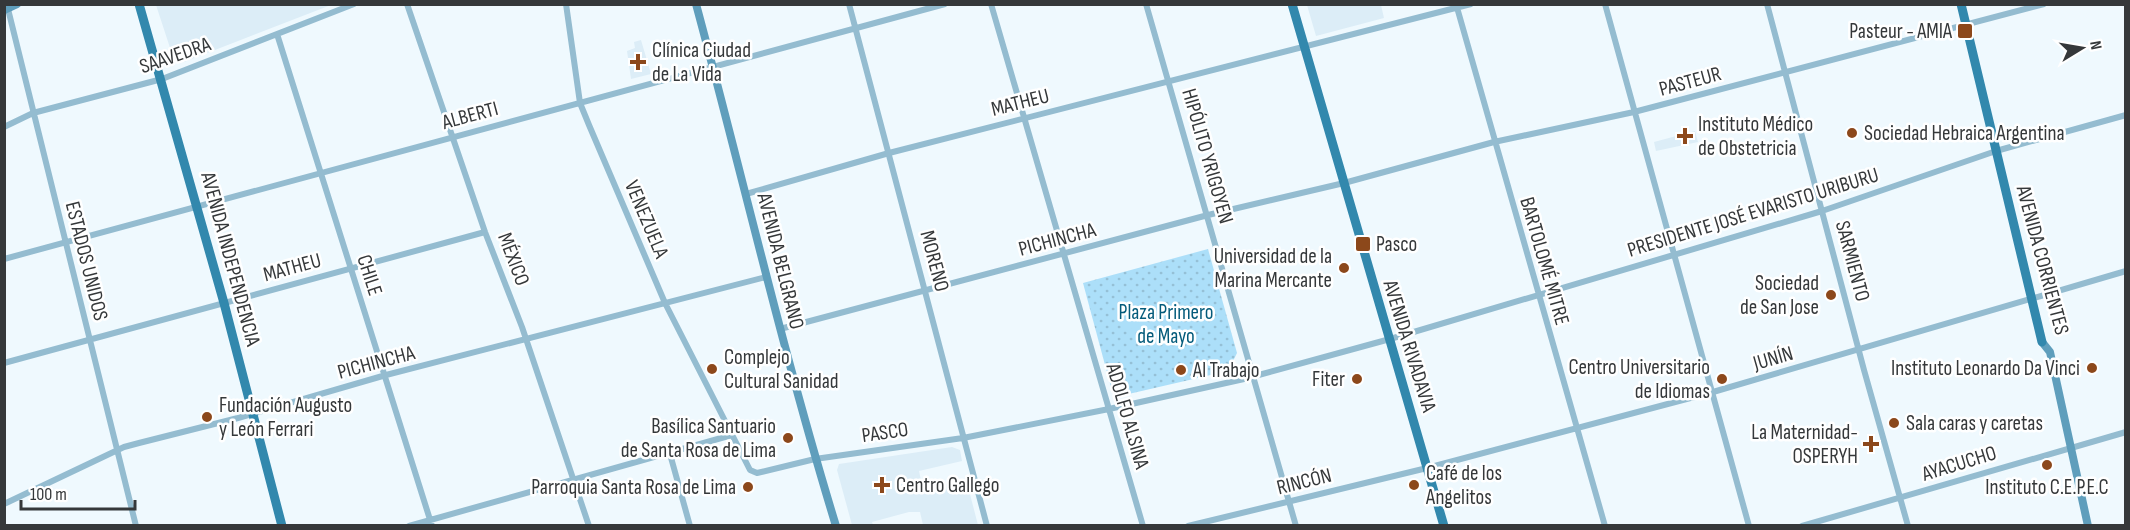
<svg xmlns="http://www.w3.org/2000/svg" width="2130" height="530" font-family="'Sofia Sans Condensed',sans-serif">
	<style>
		.built { fill: #dcedf7 }
		.grass { fill: url(#grass-dots) }
		.pitch { fill: #acdff9 }
		.lines { fill: none; stroke-linecap: round; stroke-linejoin: round }
		.minor { stroke: #94bcd0; stroke-width: 6 }
		.secondary { stroke: #5f9ebc; stroke-width: 8 }
		.primary { stroke: #3288ad; stroke-width: 9 }
		.poi-dot { fill: #8c481b; stroke: #fff; stroke-width: 2 }
		.labels { text-anchor: middle; stroke-width: 5; stroke-linejoin: round; paint-order: stroke }
		.poi-label { font-size: 21px; fill: #35383a; stroke: #fff; text-anchor: start }
		.street-label { font-size: 21px; fill: #35383a; stroke: #fff }
		.park-label { font-size: 21px; fill: #045b7b; stroke: #fff }
	</style>
	<defs>
		<pattern id="grass-dots" width="8" height="8" patternUnits="userSpaceOnUse" patternTransform="scale(1.5)"><rect width="8" height="8" fill="#acdff9"/><path d="M2 2h.1M6 6h.1" fill="none" stroke="#95c0d6" stroke-width="1.8" stroke-linecap="round"/></pattern>
	</defs>
	<rect width="100%" height="100%" fill="#eff9fe"/>
	<path class="built" d="M156,5V4L331,5L184,62L183,57L174,60Z
		M1307,5H1381L1384,18L1316,36Z
		M641,40L651,74L631,79L627,51L635,48L634,42Z
		M1695,131L1698,142L1656,151L1654,142Z
		M952,447L960,450L962,461L919,471L923,490L966,479L978,525H923L920,512H909L872,522L873,525H852L837,470L839,464Z"/>
	<path class="grass" d="M1208,249L1237,353L1228,371L1120,396L1112,391L1083,283Z"/>
	<path class="pitch" d="M1137,317L1139,327L1123,331L1121,320Z"/>
	<g class="lines">
		<path class="minor" d="M407,4L485,232L522,327L589,526
			M566,4L580,103L589,125L665,303L750,470L757,473L815,459L963,438L1109,409L1244,379L1390,339L1822,211L1996,151L2126,115
			M849,4L987,526
			M991,4L1143,526
			M1146,4L1296,526
			M1456,4L1605,526
			M1605,4L1749,526
			M1767,4L1864,370L1908,526
			M7,5L136,526
			M277,34L432,526
			M4,127L33,113L162,79L354,4
			M746,194L889,153L1471,4
			M4,259L945,4
			M780,329L1208,215L1344,183L1494,142L1634,112L2044,4
			M4,363L485,232
			M670,454L690,526
			M4,504L124,447L139,443L238,418L386,375L766,277
			M409,526L732,435
			M1188,526L1427,468L1713,392L2126,271
			M1802,526L2126,432"/>
		<path class="secondary" d="M696,4C743,178 783,353 836,526
			M4,10L17,4
			M2042,342L2050,352L2088,526"/>
		<path class="primary" d="M139,4L224,303L282,526
			M1292,4L1444,526
			M1961,4L2042,342"/>
	</g>
	<g class="poi-dot">
		<rect x="1957" y="23" width="16" height="16" rx="3"/>
		<path d="M635 53h6v6h6v6h-6v6h-6v-6h-6v-6h6z"/>
		<circle cx="1852" cy="133" r="6"/>
		<path d="M1682 127h6v6h6v6h-6v6h-6v-6h-6v-6h6z"/>
		<rect x="1355" y="236" width="16" height="16" rx="3"/>
		<circle cx="1344" cy="268" r="6"/>
		<circle cx="1831" cy="295" r="6"/>
		<circle cx="2092" cy="368" r="6"/>
		<circle cx="712" cy="369" r="6"/>
		<circle cx="1181" cy="370" r="6"/>
		<circle cx="1357" cy="379" r="6"/>
		<circle cx="1722" cy="379" r="6"/>
		<circle cx="207" cy="417" r="6"/>
		<circle cx="1894" cy="423" r="6"/>
		<circle cx="788" cy="438" r="6"/>
		<path d="M1868 435h6v6h6v6h-6v6h-6v-6h-6v-6h6z"/>
		<circle cx="2047" cy="465" r="6"/>
		<path d="M879 476h6v6h6v6h-6v6h-6v-6h-6v-6h6z"/>
		<circle cx="1414" cy="485" r="6"/>
		<circle cx="748" cy="487" r="6"/>
	</g>
	<g class="labels">
		<g class="poi-label">
			<text x="1952" y="38" text-anchor="end">Pasteur - AMIA</text>
			<text x="652" y="57">Clínica Ciudad<tspan x="652" dy="24">de La Vida</tspan></text>
			<text x="1698" y="131">Instituto Médico<tspan x="1698" dy="24">de Obstetricia</tspan></text>
			<text x="1864" y="140">Sociedad Hebraica Argentina</text>
			<text x="1376" y="251">Pasco</text>
			<text x="1332" y="263" text-anchor="end">Universidad de la<tspan x="1332" dy="24">Marina Mercante</tspan></text>
			<text x="1819" y="290" text-anchor="end">Sociedad<tspan x="1819" dy="24">de San Jose</tspan></text>
			<text x="724" y="364">Complejo<tspan x="724" dy="24">Cultural Sanidad</tspan></text>
			<text x="1710" y="374" text-anchor="end">Centro Universitario<tspan x="1710" dy="24">de Idiomas</tspan></text>
			<text x="2080" y="375" text-anchor="end">Instituto Leonardo Da Vinci</text>
			<text x="1193" y="377">Al Trabajo</text>
			<text x="1345" y="386" text-anchor="end">Fiter</text>
			<text x="219" y="412">Fundación Augusto<tspan x="219" dy="24">y León Ferrari</tspan></text>
			<text x="1906" y="430">Sala caras y caretas</text>
			<text x="776" y="433" text-anchor="end">Basílica Santuario<tspan x="776" dy="24">de Santa Rosa de Lima</tspan></text>
			<text x="1858" y="439" text-anchor="end">La Maternidad-<tspan x="1858" dy="24">OSPERYH</tspan></text>
			<text x="1426" y="480">Café de los<tspan x="1426" dy="24">Angelitos</tspan></text>
			<text x="896" y="492">Centro Gallego</text>
			<text x="736" y="494" text-anchor="end">Parroquia Santa Rosa de Lima</text>
			<text x="2047" y="494" text-anchor="middle">Instituto C.E.P.E.C</text>
		</g>
		<g class="street-label">
			<text transform="translate(175 55) rotate(-19)" y="7">SAAVEDRA</text>
			<text transform="translate(1690 81) rotate(-15)" y="7">PASTEUR</text>
			<text transform="translate(1020 102) rotate(-14)" y="7">MATHEU</text>
			<text transform="translate(470 115) rotate(-15)" y="7">ALBERTI</text>
			<text transform="translate(1208 156) rotate(74)" y="7">HIPÓLITO YRIGOYEN</text>
			<text transform="translate(1753 212) rotate(-17)" y="7">PRESIDENTE JOSÉ EVARISTO URIBURU</text>
			<text transform="translate(647 219) rotate(67)" y="7">VENEZUELA</text>
			<text transform="translate(1057 239) rotate(-15)" y="7">PICHINCHA</text>
			<text transform="translate(231 259) rotate(75)" y="7">AVENIDA INDEPENDENCIA</text>
			<text transform="translate(514 259) rotate(69)" y="7">MÉXICO</text>
			<text transform="translate(2043 260) rotate(75)" y="7">AVENIDA CORRIENTES</text>
			<text transform="translate(87 261) rotate(76)" y="7">ESTADOS UNIDOS</text>
			<text transform="translate(781 261) rotate(76)" y="7">AVENIDA BELGRANO</text>
			<text transform="translate(935 261) rotate(75)" y="7">MORENO</text>
			<text transform="translate(1545 261) rotate(74)" y="7">BARTOLOMÉ MITRE</text>
			<text transform="translate(1853 261) rotate(75)" y="7">SARMIENTO</text>
			<text transform="translate(292 267) rotate(-15)" y="7">MATHEU</text>
			<text transform="translate(370 275) rotate(72)" y="7">CHILE</text>
			<text transform="translate(1410 346) rotate(73)" y="7">AVENIDA RIVADAVIA</text>
			<text transform="translate(1773 358) rotate(-16)" y="7">JUNÍN</text>
			<text transform="translate(376 362) rotate(-15)" y="7">PICHINCHA</text>
			<text transform="translate(1128 416) rotate(74)" y="7">ADOLFO ALSINA</text>
			<text transform="translate(885 432) rotate(-8)" y="7">PASCO</text>
			<text transform="translate(1959 463) rotate(-17)" y="7">AYACUCHO</text>
			<text transform="translate(1304 481) rotate(-14)" y="7">RINCÓN</text>
		</g>
		<g class="park-label">
			<text x="1166" y="319">Plaza Primero<tspan x="1166" dy="24">de Mayo</tspan></text>
		</g>
	</g>
	<rect width="2130" height="530" fill="none" stroke="#35383a" stroke-width="12"/>
	<g transform="translate(2082 48) rotate(79)" stroke="#ffffff" stroke-width="4.5" paint-order="stroke">
	<path d="M0-4.5L10 22L0 15L-10 22Z" fill="#35383a"/>
	<text y="-9" font-size="16" font-weight="bold" text-anchor="middle" fill="#35383a">N</text>
	</g>
	<path d="M21 500v9h114v-9" fill="none" stroke="#35383a" stroke-width="3"/>
	<text x="30" y="500" font-size="18" fill="#35383a" stroke="#ffffff" stroke-width="4.5" paint-order="stroke">100 m</text>
</svg>
